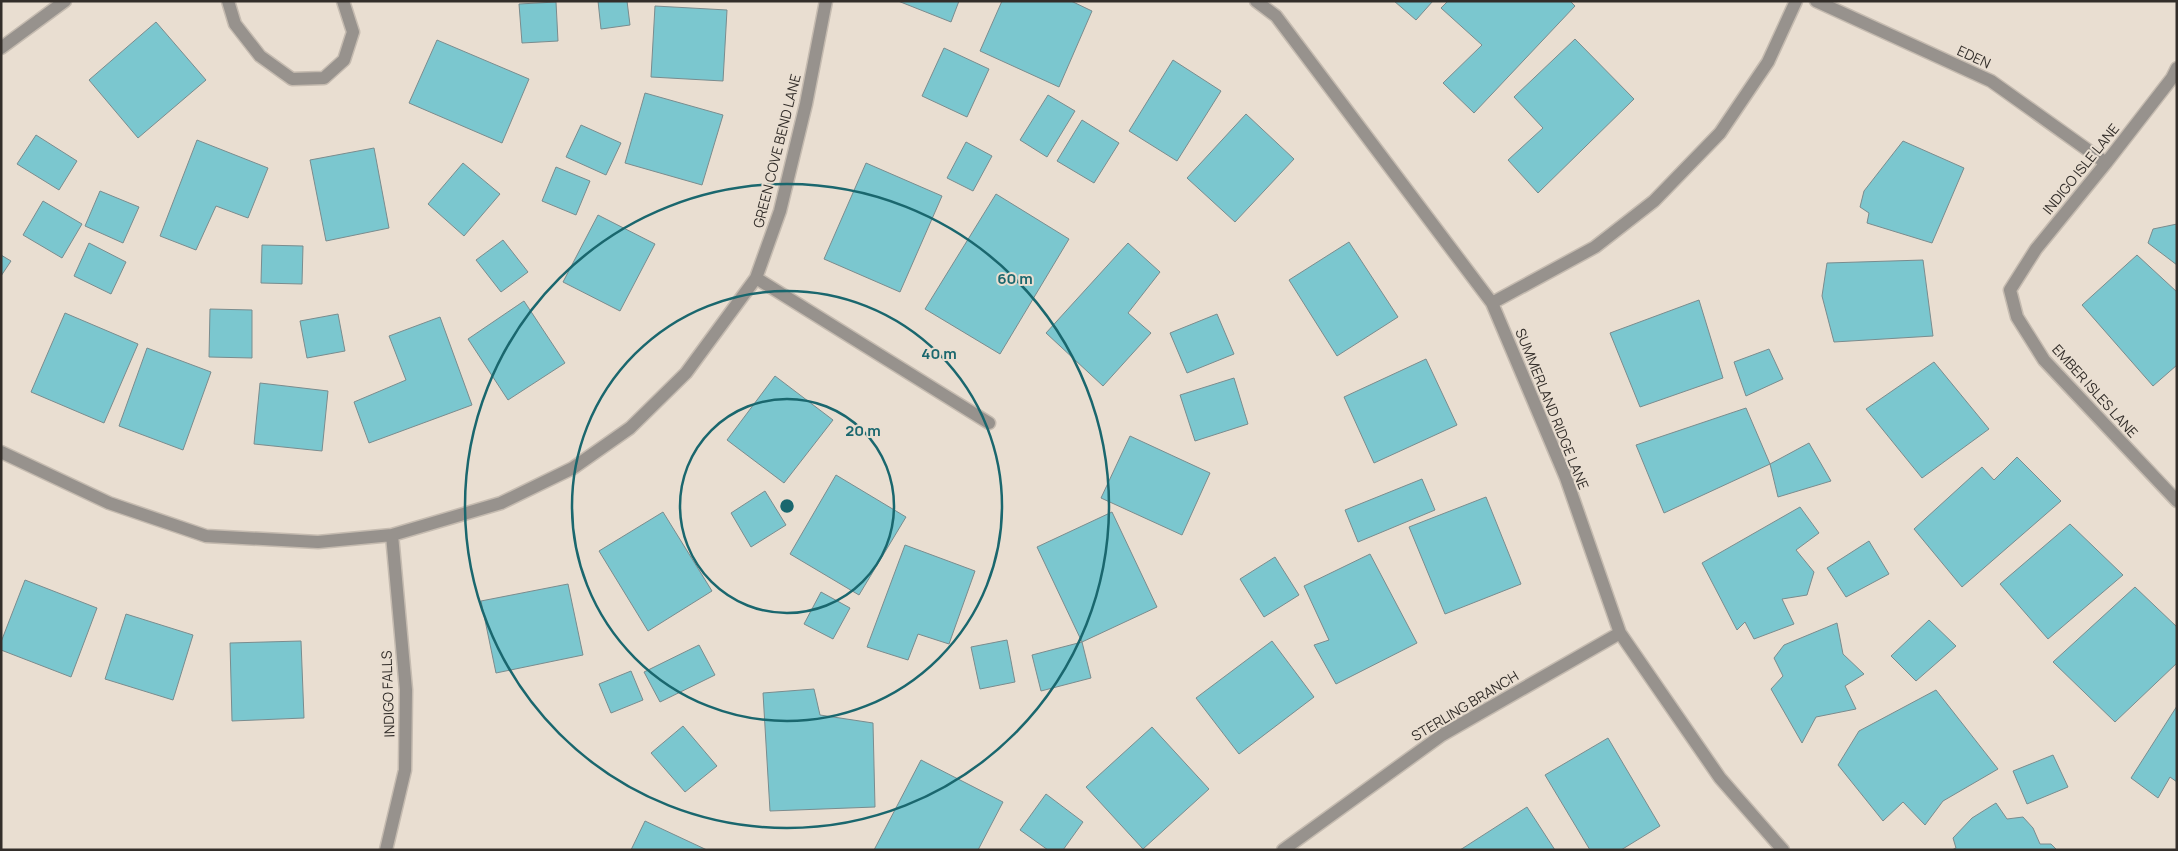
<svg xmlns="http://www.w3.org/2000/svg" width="2178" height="851" font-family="Manrope,sans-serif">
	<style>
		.building { fill: #7bc7cf; stroke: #7a8c8e }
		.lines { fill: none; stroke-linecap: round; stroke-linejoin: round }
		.street-casing { stroke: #c5bbb0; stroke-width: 15 }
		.street { stroke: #97928d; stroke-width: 12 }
		.ring { fill: none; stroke: #1a676e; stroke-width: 2.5 }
		.labels { text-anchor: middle; stroke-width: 4; stroke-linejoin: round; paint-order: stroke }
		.street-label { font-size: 14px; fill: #332e2a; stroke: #e9ded1 }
		.centre { fill: #1a676e; stroke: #e9ded1; stroke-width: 2.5 }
		.ring-label { font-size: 15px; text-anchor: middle; font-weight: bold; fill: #1a676e; stroke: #e9ded1; stroke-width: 4; stroke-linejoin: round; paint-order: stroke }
	</style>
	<rect width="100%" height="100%" fill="#e9ded1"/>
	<path class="building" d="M598,1H627L630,25L601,29Z
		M898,1H959L951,22Z
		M1002,1H1071L1092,11L1059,87L980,51Z
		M1394,1H1433L1416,20Z
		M1448,1H1570L1575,6L1474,113L1443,83L1482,45L1441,8Z
		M556,2L558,41L522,43L519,4Z
		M655,6L727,10L723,81L651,77Z
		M156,22L206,80L138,138L89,80Z
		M1575,39L1634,99L1538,193L1508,160L1543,128L1514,97Z
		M437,40L529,79L502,143L409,103Z
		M944,48L989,69L967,117L922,96Z
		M1173,60L1221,91L1177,161L1129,131Z
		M645,93L723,115L702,185L625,163Z
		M1048,95L1075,111L1047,157L1020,140Z
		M1246,114L1294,159L1235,222L1187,178Z
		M1082,120L1119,143L1094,183L1057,161Z
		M581,125L621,143L606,175L566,157Z
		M36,135L77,161L59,190L17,164Z
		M197,140L268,168L248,218L216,206L196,250L160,236Z
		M1903,141L1964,168L1932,243L1867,223L1869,213L1860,207L1864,191Z
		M966,142L992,156L973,191L947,178Z
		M374,148L389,228L326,241L310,160Z
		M463,163L500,194L464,236L428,204Z
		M866,163L942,196L900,292L824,259Z
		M556,167L590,181L576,215L542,201Z
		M100,191L139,207L123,243L85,226Z
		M996,194L1069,239L1000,354L925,309Z
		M43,201L82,224L62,258L23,235Z
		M598,215L655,244L620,311L563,282Z
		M2177,224V265L2148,243L2153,229Z
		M503,240L528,272L501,292L476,260Z
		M1349,242L1398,317L1337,356L1289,280Z
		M89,243L126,262L111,294L74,276Z
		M1128,243L1160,272L1128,313L1151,333L1103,386L1046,333Z
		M262,245L303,246L302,284L261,283Z
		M1,255L11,261L1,276Z
		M2137,255L2177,292V365L2153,386L2082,305Z
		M1923,260L1933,336L1834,342L1822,296L1827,263Z
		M1699,300L1723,378L1640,407L1610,333Z
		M524,301L565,363L508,400L468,339Z
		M210,309L252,310V358L209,357Z
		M65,313L138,344L104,423L31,392Z
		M338,314L345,351L307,358L300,321Z
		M1217,314L1234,354L1187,373L1170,333Z
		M440,317L472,405L369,443L354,402L406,380L389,336Z
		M147,348L211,372L183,450L119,426Z
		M1769,349L1783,379L1746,396L1734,362Z
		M1426,359L1457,425L1374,463L1344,397Z
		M1934,362L1989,429L1922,478L1866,409Z
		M775,376L833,420L784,483L727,440Z
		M1234,378L1248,424L1195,441L1180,395Z
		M260,383L328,391L322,451L254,444Z
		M1746,408L1770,464L1664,513L1636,445Z
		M1130,436L1210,473L1182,535L1101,498Z
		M1809,443L1831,481L1778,497L1770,464Z
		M2017,457L2061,501L1962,587L1914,529L1982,467L1994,480Z
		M836,475L906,517L859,595L790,554Z
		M1422,479L1435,510L1358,542L1345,510Z
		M765,491L786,525L751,547L731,513Z
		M1486,497L1521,584L1445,614L1409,527Z
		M1800,507L1819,533L1796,550L1814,572L1807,595L1782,599L1794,624L1754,639L1745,622L1737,630L1702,563Z
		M663,512L712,591L648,631L599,551Z
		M1112,512L1157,607L1082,642L1037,547Z
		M2070,524L2123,575L2048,639L2000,584Z
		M1869,541L1889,574L1846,597L1827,568Z
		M905,545L975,571L949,644L918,634L908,660L867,647Z
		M1370,554L1417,643L1336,684L1314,645L1329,640L1304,586Z
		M1275,557L1299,595L1264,617L1240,579Z
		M25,580L97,608L71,677L1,650V642Z
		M568,584L583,655L496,673L481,601Z
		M2135,587L2177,627V663L2115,722L2053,662Z
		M821,592L850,608L833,639L804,624Z
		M126,614L193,635L173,700L105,679Z
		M1929,620L1956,646L1916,681L1891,656Z
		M1837,623L1843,654L1864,674L1845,686L1856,709L1816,717L1802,743L1771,689L1783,676L1774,658L1784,645Z
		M1007,640L1015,682L980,689L971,647Z
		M301,641L304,718L232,721L230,643Z
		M1272,641L1314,697L1239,754L1196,698Z
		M1082,642L1091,678L1041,691L1032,655Z
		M699,645L715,675L660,702L644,672Z
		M631,671L643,700L611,713L599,684Z
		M814,689L820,715L873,723L875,807L770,811L763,693Z
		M1936,690L1998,769L1943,801L1925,825L1903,802L1883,821L1838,765L1859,731Z
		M2177,706V782L2170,777L2158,798L2131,778Z
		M683,726L717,766L685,792L651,753Z
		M1152,727L1209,789L1143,849L1086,787Z
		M1608,738L1660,826L1621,850H1590L1545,775Z
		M2053,755L2068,787L2027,804L2013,771Z
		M921,760L1003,802L978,850H874Z
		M1046,794L1083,822L1063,850H1048L1020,830Z
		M1996,803L2007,819L2023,817L2033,828L2040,844H2051L2057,850H1952L1956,848L1953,838L1972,818Z
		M1527,807L1555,850H1460Z
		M645,821L707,850H631Z"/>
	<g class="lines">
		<g class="street-casing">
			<path id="street" d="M228,1L235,24L260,56L292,79L324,78L344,60L353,32L343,1
				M1256,1L1276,16L1492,303L1566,478L1620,633L1720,778L1783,850
				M1816,1L1991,81L2106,163
				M1,48L65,1
				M2177,68L2172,78L2106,163L2036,249L2010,290L2017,317L2044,360L2177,501
				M756,278L989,423
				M1492,303L1595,247L1654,201L1720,133L1768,62L1796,1
				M1,452L109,503L206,536L318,542L392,535L501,503L573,468L630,428L686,373L756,278L780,211L806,104L826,1
				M386,850L405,770L406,690L392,535
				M1283,850L1442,735L1620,633"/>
		</g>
		<use href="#street" class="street"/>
	</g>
	<g class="ring">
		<circle cx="787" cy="506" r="107"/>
		<circle cx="787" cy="506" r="215"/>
		<circle cx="787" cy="506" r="322"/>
	</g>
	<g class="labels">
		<g class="street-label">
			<text transform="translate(1974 57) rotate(25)" y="5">EDEN</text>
			<text transform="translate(777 151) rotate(-76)" y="5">GREEN COVE BEND LANE</text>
			<text transform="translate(2081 169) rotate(-51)" y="5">INDIGO ISLE LANE</text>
			<text transform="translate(2095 391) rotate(48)" y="5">EMBER ISLES LANE</text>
			<text transform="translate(1552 409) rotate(68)" y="5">SUMMERLAND RIDGE LANE</text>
			<text transform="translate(388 694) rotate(-92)" y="5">INDIGO FALLS</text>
			<text transform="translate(1465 706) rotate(-31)" y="5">STERLING BRANCH</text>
		</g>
	</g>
	<circle cx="787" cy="506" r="8" class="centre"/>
	<g class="ring-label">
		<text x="1015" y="284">60 m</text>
		<text x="939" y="359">40 m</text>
		<text x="863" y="436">20 m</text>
	</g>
	<rect width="2178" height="851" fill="none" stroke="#332e2a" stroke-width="5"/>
</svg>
